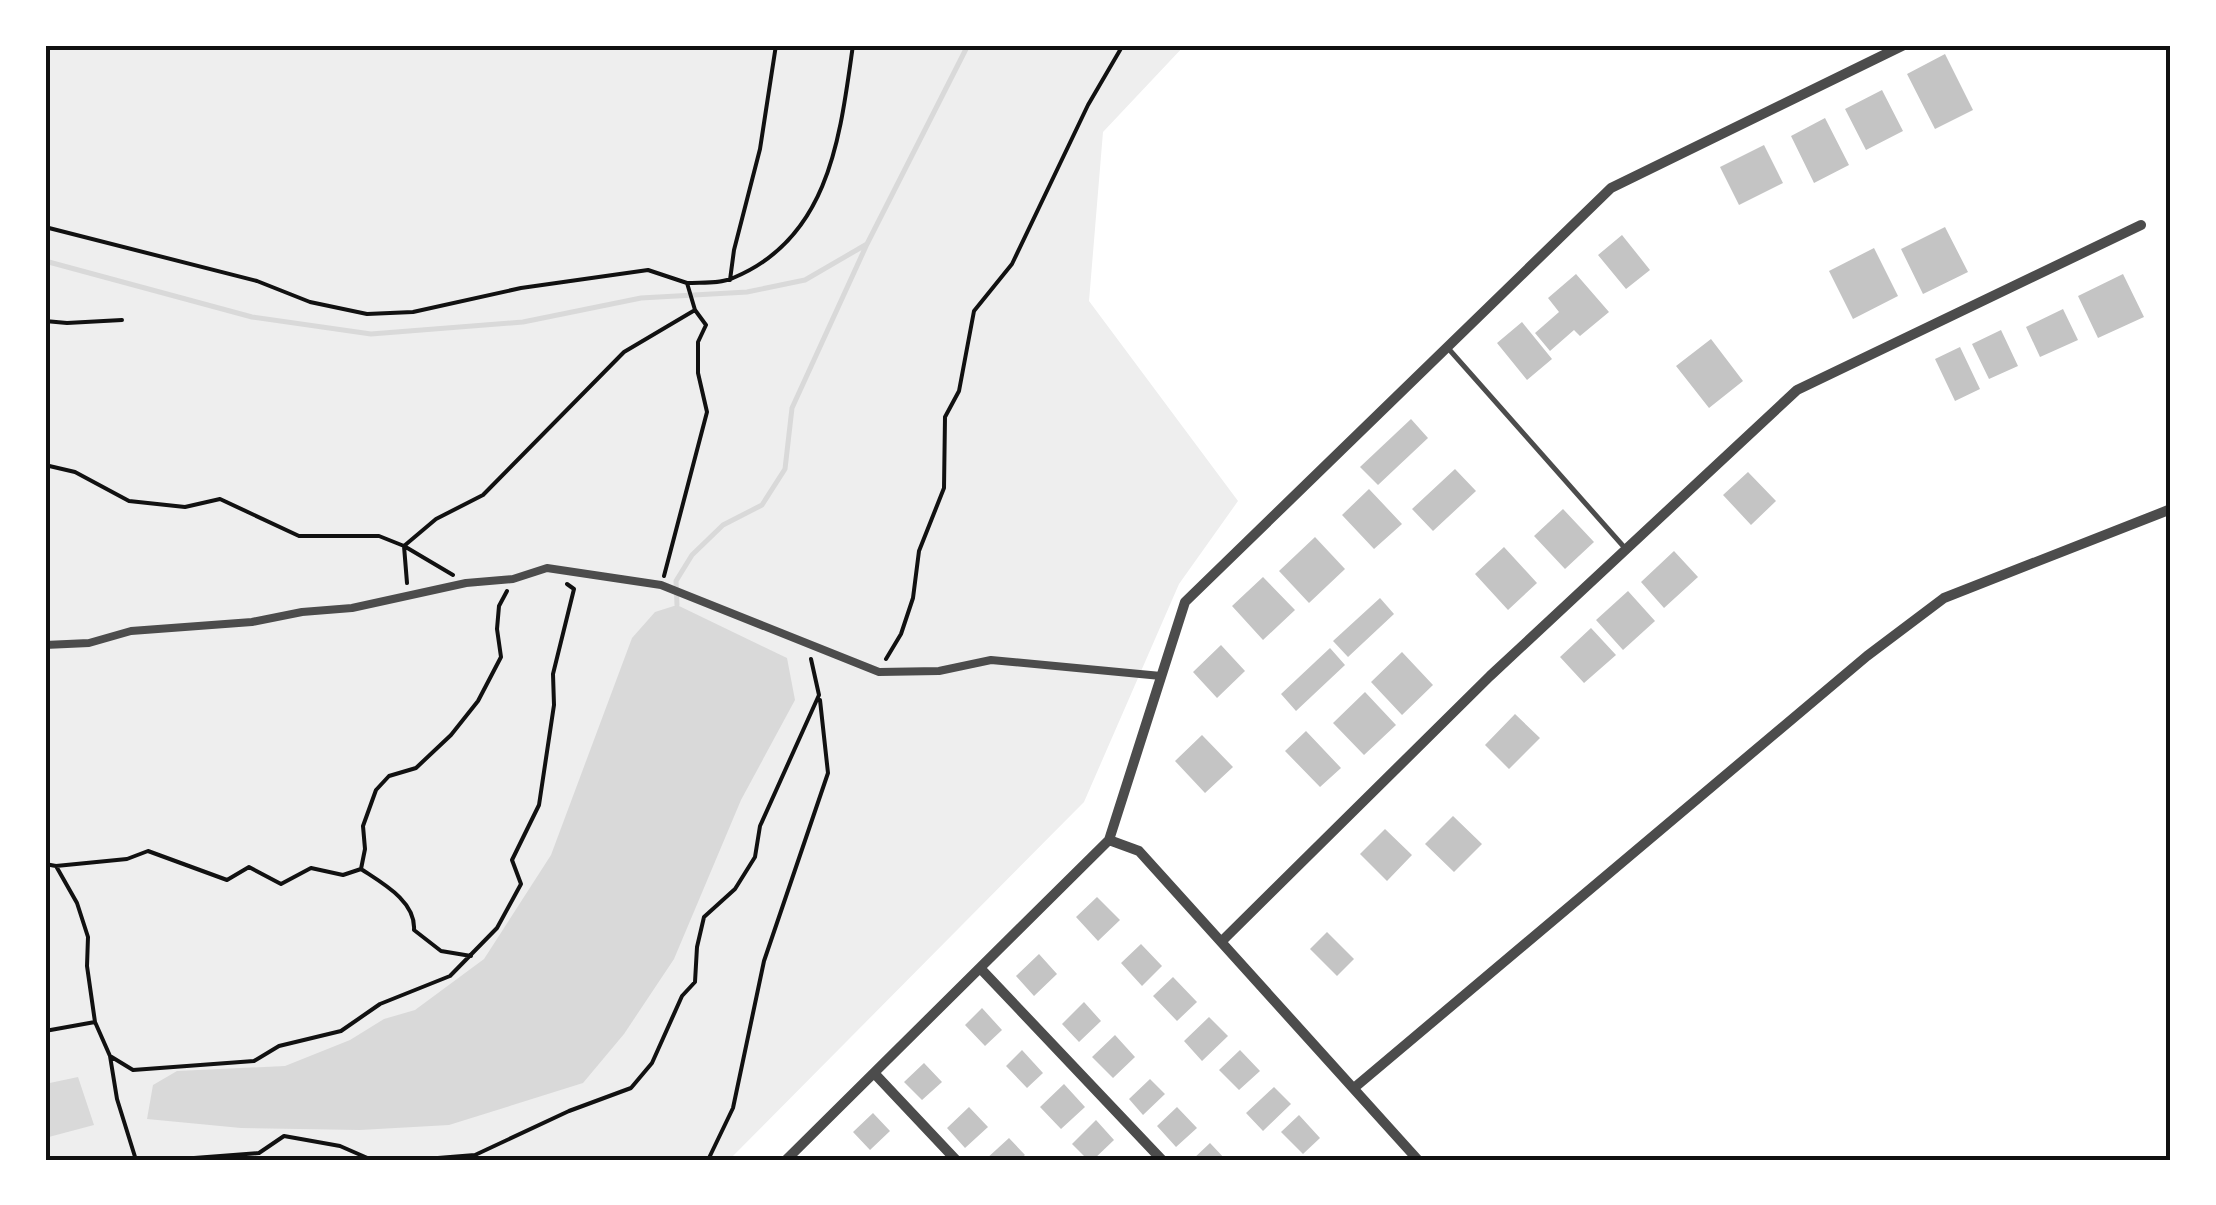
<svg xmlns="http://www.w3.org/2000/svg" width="2216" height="1205" font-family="'Work Sans',sans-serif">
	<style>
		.green { fill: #eee }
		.water { fill: #d9d9d9 }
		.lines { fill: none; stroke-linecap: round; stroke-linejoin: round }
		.stream { stroke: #d9d9d9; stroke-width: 5 }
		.building { fill: #c4c4c4 }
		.path { stroke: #111; stroke-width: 4 }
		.service { stroke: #4c4c4c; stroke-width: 5 }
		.pedestrian { stroke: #4c4c4c; stroke-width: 8 }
		.minor { stroke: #4c4c4c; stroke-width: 10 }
		.neatline { fill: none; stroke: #111; stroke-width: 4 }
	</style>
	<rect width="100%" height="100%" fill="#fff"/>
	<path class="green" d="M45,45H1185L1103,132L1089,301L1238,501L1179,584L1084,802L729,1160H45Z"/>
	<path class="water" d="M677,605L787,658L795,700L741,800L674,959L624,1034L583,1083L449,1125L360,1130L241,1128L147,1119L153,1085L177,1071L285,1066L350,1040L384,1019L415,1010L484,959L551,855L632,638L655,612Z
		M78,1077L94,1125L45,1138V1084Z"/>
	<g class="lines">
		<path class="stream" d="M45,261L252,317L371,334L523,322L641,298L747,292L805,280L867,244
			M677,605L676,581L692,555L723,525L762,505L785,469L792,408L867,244L968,45"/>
	</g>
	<path class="building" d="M1945,54L1973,110L1935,129L1907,74Z
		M1882,90L1903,131L1866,150L1845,109Z
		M1825,118L1849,165L1814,183L1791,136Z
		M1764,145L1783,183L1739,205L1720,167Z
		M1945,227L1968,272L1923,294L1901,249Z
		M1622,235L1650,270L1626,289L1598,255Z
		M1874,248L1898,296L1853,319L1829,271Z
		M1576,274L1609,312L1580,336L1574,330L1550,351L1535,333L1559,312L1548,298Z
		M2123,274L2144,317L2098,338L2078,296Z
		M2063,309L2078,340L2040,357L2026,327Z
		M1522,322L1552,359L1527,380L1497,343Z
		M2001,330L2018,366L1989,379L1972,344Z
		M1711,339L1743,381L1709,408L1676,366Z
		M1960,347L1980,389L1955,401L1935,359Z
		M1411,419L1428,438L1378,485L1360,467Z
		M1455,469L1476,491L1433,531L1412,509Z
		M1748,472L1776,501L1751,525L1723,495Z
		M1369,489L1402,524L1374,549L1342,515Z
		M1563,509L1594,542L1565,569L1534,536Z
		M1315,537L1345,569L1309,603L1279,571Z
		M1504,547L1537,583L1508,610L1475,574Z
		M1674,551L1698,577L1664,608L1641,582Z
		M1263,577L1295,610L1263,640L1232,606Z
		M1628,591L1655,621L1623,650L1596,620Z
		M1380,598L1394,614L1348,657L1333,641Z
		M1591,628L1616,655L1584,683L1560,657Z
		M1221,645L1245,671L1217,698L1193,672Z
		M1330,648L1345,665L1296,711L1281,694Z
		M1402,652L1433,685L1402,715L1371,682Z
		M1365,692L1396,725L1364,755L1333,723Z
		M1515,714L1540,738L1509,769L1485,745Z
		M1306,731L1341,768L1320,787L1285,751Z
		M1202,735L1233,767L1205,793L1175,761Z
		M1453,816L1482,844L1454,872L1425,844Z
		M1385,829L1412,855L1387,881L1360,854Z
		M1097,897L1120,920L1098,941L1076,917Z
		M1327,932L1354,959L1337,976L1310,949Z
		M1141,944L1162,966L1142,986L1121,963Z
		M1039,954L1057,974L1034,996L1016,976Z
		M1173,977L1197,1002L1177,1021L1153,996Z
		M1084,1002L1101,1021L1079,1042L1062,1024Z
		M982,1008L1002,1030L985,1046L965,1025Z
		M1209,1017L1228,1036L1202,1061L1184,1041Z
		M1115,1035L1135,1057L1113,1078L1092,1057Z
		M1022,1050L1043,1073L1027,1088L1006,1066Z
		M1240,1050L1260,1071L1239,1090L1219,1070Z
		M924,1063L942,1082L922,1100L904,1082Z
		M1150,1079L1165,1094L1143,1115L1129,1099Z
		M1064,1084L1085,1107L1061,1129L1040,1107Z
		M1274,1087L1291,1104L1263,1131L1246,1113Z
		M969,1107L988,1127L965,1148L947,1128Z
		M1177,1107L1197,1128L1176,1147L1157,1126Z
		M873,1113L890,1131L870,1150L853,1132Z
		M1299,1115L1320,1138L1303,1154L1281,1132Z
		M1096,1120L1114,1140L1093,1160H1088L1072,1144Z
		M1009,1138L1025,1155L1019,1160H985Z
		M1210,1143L1226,1160H1192Z"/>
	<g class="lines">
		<path class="path" d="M45,227L257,281L310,302L367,314L413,312L521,288L648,270L687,283L695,310L624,352L483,495L436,519L404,546L407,583
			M730,280L734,250L760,149L776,45
			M687,283C701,282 720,284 733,278C830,238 840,136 853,45
			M45,321L67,323L122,320
			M45,465L75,472L129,501L185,507L220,499L299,536H379L404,546L453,575
			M664,576L707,412L698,373V342L706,325L695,310
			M886,659L901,634L913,598L919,551L944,488L945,417L959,391L974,311L1012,264L1088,105L1123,45
			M45,864L56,866L127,859L148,851L227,880L249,867L281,884L311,868L343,875L361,869L365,849L363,826L376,790L389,776L416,768L451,735L478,701L501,657L497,629L499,606L507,591
			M56,866L77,903L88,937L87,966L95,1022
			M361,869C382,883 416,901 414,930L441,951L471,956
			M45,1031L95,1022L110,1056L133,1070L254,1061L279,1046L341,1031L380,1004L450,976L497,928L521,884L512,860L539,805L554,705L553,674L574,589L567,584
			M110,1056L117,1099L136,1160
			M168,1160L259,1153L284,1136L340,1146L372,1160
			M413,1160L475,1155L569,1111L631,1088L652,1063L682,996L695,982L697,947L704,917L735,889L755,857L760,826L819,695L811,659
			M708,1160L733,1108L764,961L828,773L820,700"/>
		<path class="service" d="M1447,347L1624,547"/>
		<path class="pedestrian" d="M45,645L89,643L131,631L252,622L302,612L352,608L466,583L513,579L547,568L661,585L879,672L939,671L991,660L1161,676"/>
		<path class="minor" d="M1109,840L1139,851L1418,1160
			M1222,941L1490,676L1797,390L2141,225
			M980,968L1162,1160
			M874,1073L956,1160
			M1354,1088L1867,656L1944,598L2171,509
			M786,1160L1109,840L1185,602L1611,188L1904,45"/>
	</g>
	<rect width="2216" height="1205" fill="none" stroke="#ffffff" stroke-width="95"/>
	<rect x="48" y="48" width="2120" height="1110" class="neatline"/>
</svg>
